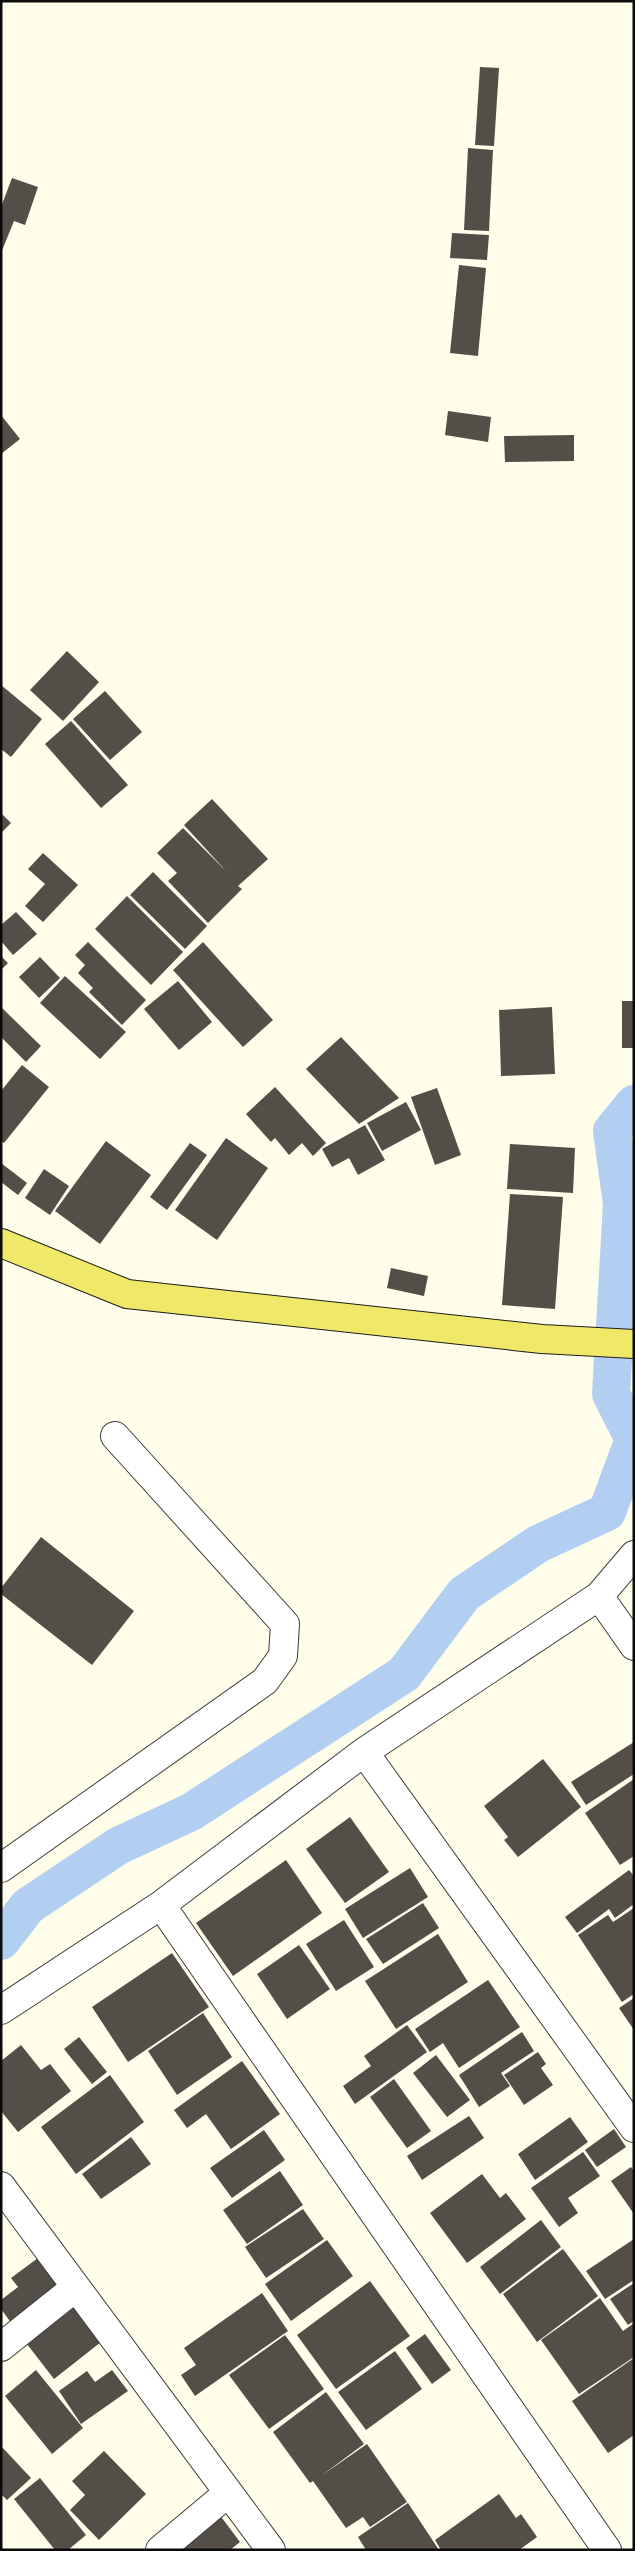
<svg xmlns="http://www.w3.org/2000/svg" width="635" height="2551" font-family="'Source Serif 4',serif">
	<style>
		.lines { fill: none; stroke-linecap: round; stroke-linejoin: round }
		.stream { stroke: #3e75c3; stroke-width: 11 }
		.canal { stroke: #b2cef1; stroke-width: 38 }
		.building { fill: #534e48 }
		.minor-casing { stroke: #3e3e3e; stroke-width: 30 }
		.major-casing { stroke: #1c1c1c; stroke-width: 30 }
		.minor { stroke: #fff; stroke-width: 28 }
		.major { stroke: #efe869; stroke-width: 28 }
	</style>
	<rect width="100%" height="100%" fill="#fefeea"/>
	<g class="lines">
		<path class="stream" d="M621,1473L634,1480"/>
		<path class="canal" d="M1,1941L28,1906L118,1846L191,1812L404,1674L464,1594L538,1544L607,1512L634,1439L611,1394L622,1204L612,1131L634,1104"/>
	</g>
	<path class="building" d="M480,67L499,68L494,146L475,145Z
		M468,148L493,150L489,231L464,230Z
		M12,178L38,187L25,225L14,221L1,253V207Z
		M452,233L489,235L487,260L450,258Z
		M459,265L486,268L478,356L450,353Z
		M448,411L491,417L488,442L445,435Z
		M1,415L20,439L1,454Z
		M574,435V461L505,462L504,436Z
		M67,651L99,682L63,721L30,690Z
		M1,685L42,719L11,757L1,749Z
		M105,691L142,732L110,760L73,719Z
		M71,721L128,785L101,808L45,744Z
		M212,799L268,859L238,886L242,889L208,923L168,881L177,873L157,853L183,828L226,871L184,825Z
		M1,813L11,823L1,833Z
		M43,853L78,885L43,922L25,906L45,884L28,869Z
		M153,872L207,926L185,949L130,895Z
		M127,896L183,952L151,985L95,929Z
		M16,912L37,934L13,955L1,941V925Z
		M88,942L146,1000L122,1025L89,992L93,988L78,973L85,965L75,955Z
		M203,942L273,1020L243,1047L173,970Z
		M1,956L8,963L1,970Z
		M40,957L60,978L39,998L19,977Z
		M65,976L126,1032L100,1059L40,1003Z
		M178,981L212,1022L179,1050L144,1009Z
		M622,1001H634V1048H622Z
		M1,1007L41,1046L26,1062L1,1037Z
		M552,1007L555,1074L501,1076L499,1010Z
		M341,1037L399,1098L359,1124L306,1069Z
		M22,1065L49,1087L4,1143L1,1141V1091Z
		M275,1087L326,1143L313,1156L302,1143L289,1155L275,1138L271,1142L246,1114Z
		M437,1088L461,1155L435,1165L411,1097Z
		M406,1102L421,1130L382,1151L367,1123Z
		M365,1125L385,1160L358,1175L349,1158L332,1167L322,1149Z
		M226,1138L268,1168L217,1240L175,1210Z
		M106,1141L151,1175L100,1244L55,1211Z
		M190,1143L207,1155L167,1210L150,1197Z
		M510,1144L575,1148L573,1193L507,1189Z
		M1,1163L27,1183L18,1195L1,1182Z
		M44,1169L69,1186L50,1215L25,1198Z
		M510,1194L563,1197L555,1309L502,1305Z
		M391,1268L428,1276L424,1296L387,1288Z
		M41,1537L134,1611L92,1665L1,1594V1588Z
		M634,1742V1774L586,1805L571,1782Z
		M543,1759L581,1807L518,1857L504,1840L508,1837L484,1806Z
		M634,1779V1856L620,1865L585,1813Z
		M350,1817L389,1872L345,1903L306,1849Z
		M286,1860L322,1913L233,1976L196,1923Z
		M410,1868L428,1897L363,1938L345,1909Z
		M629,1870L634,1876V1904L615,1918L609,1909L577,1933L565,1917Z
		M423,1903L439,1928L383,1964L366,1939Z
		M634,1908V1994L622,2002L578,1935L608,1915L613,1922Z
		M344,1920L374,1967L336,1991L306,1944Z
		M438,1934L468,1982L396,2029L365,1981Z
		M299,1945L330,1989L287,2019L257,1974Z
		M172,1953L209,2007L128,2062L92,2007Z
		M488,1980L520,2027L459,2068L443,2043L430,2052L415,2029Z
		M634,1998V2030L619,2008Z
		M203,2013L232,2057L177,2095L148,2051Z
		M407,2025L427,2052L355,2104L343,2086L371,2066L364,2056Z
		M522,2032L534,2051L501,2073L510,2086L479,2107L459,2075Z
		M79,2037L107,2072L92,2084L64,2049Z
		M21,2045L41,2070L50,2064L71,2091L18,2132L1,2111V2061Z
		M538,2052L546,2064L541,2068L553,2085L524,2105L504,2075Z
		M436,2055L470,2100L447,2117L413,2073Z
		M242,2061L280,2114L231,2149L206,2114L187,2128L174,2110Z
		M110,2075L144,2122L76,2174L41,2127Z
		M394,2079L431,2131L407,2148L370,2097Z
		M469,2116L484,2138L422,2180L407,2156Z
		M570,2117L588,2142L535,2180L518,2154Z
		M614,2129L626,2147L597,2167L585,2150Z
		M264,2130L285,2160L232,2198L210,2168Z
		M131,2137L151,2164L101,2199L82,2174Z
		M583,2152L600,2176L568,2198L578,2213L559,2227L531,2188Z
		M631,2167L634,2171V2214L611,2181Z
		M280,2171L303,2205L247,2244L223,2210Z
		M482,2174L500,2198L506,2193L526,2219L467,2263L430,2213Z
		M303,2209L324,2239L266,2278L245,2247Z
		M541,2220L561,2247L500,2294L480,2267Z
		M634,2239V2280L605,2299L586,2271Z
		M327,2240L353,2276L291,2321L265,2284Z
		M563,2249L598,2296L537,2342L503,2294Z
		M42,2255L64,2285L12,2324L1,2309V2300L18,2287L11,2278Z
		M370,2281L410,2336L336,2389L297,2335Z
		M634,2283V2321L628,2325L610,2299Z
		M262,2293L288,2331L195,2396L181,2375L196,2365L184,2348Z
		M68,2298L101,2342L54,2379L20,2335Z
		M600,2298L623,2331L634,2323V2357L579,2394L541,2340Z
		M425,2334L451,2370L432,2384L406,2348Z
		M285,2335L324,2389L269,2429L229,2375Z
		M395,2351L422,2389L366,2430L338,2392Z
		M634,2358V2435L608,2453L572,2401Z
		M36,2370L83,2428L52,2454L5,2396Z
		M112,2370L128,2391L81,2424L59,2391L87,2371L95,2382Z
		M326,2392L364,2444L321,2476L367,2444L407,2502L370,2527L363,2517L346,2528L313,2481L310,2483L273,2432Z
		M1,2446L31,2478L7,2500L1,2494Z
		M104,2451L146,2494L99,2540L70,2510L85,2495L72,2481Z
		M40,2478L86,2535L68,2550H55L14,2499Z
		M499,2494L516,2518L521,2514L537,2537L519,2550H441L435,2540Z
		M408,2503L439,2550H366L358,2537Z
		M219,2514L240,2542L230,2550H179Z"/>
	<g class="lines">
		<g class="minor-casing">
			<path id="minor" d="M599,1596L634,1646
				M364,1752L634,2128
				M1,1868L265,1681L283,1656L285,1624L115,1436
				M161,1905L607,2550
				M1,2010L161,1905L364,1752L599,1596L634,1555
				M1,2186L271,2550
				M1,2347L76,2287
				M160,2550L228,2493"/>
		</g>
		<g class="major-casing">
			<path id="major" d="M1,1243L127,1294L542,1339L634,1344"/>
		</g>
		<use href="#minor" class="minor"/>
		<use href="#major" class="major"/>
	</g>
	<rect width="635" height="2551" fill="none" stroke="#0b0b0b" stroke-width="5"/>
</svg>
